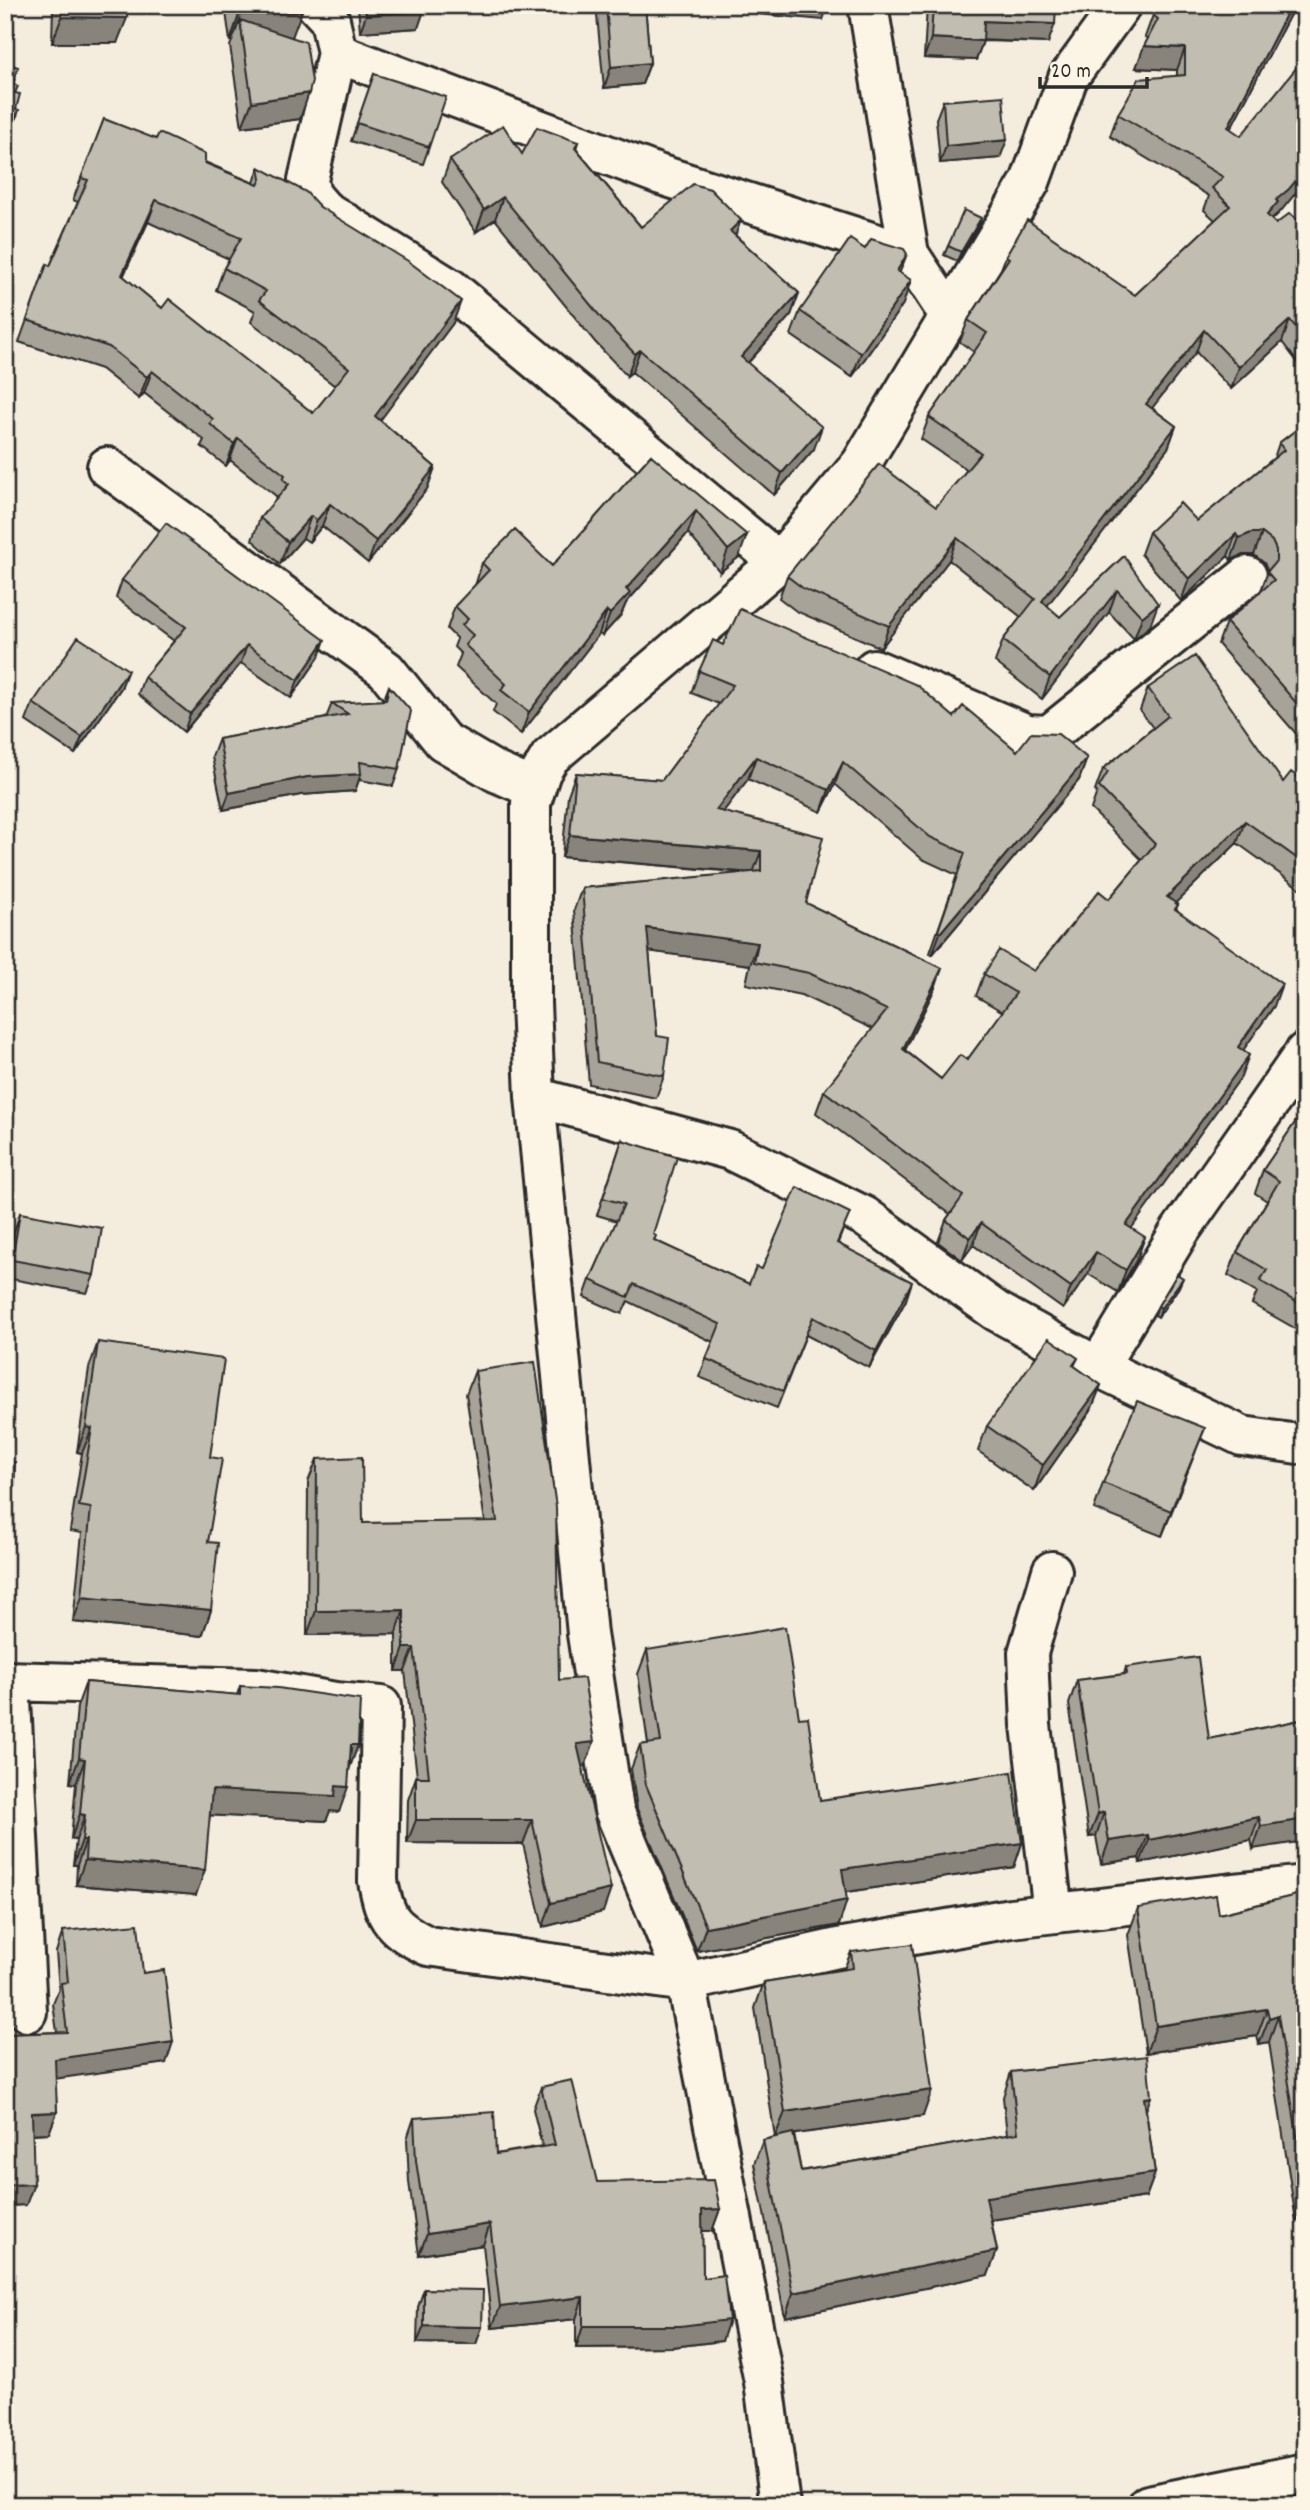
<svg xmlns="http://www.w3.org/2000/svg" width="1310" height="2510" font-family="Dekko,sans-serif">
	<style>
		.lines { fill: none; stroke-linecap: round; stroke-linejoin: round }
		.street-casing { stroke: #2b2b2b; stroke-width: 44 }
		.highway-casing { stroke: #2b2b2b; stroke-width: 44 }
		.street { stroke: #fcf5e5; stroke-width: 38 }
		.highway { stroke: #fcf5e5; stroke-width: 38 }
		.wall { fill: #a7a398; stroke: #2b2b2b; stroke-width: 2; fill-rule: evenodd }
		.shaded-wall { fill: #88847c; stroke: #2b2b2b; stroke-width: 2 }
		.building { fill: #c2bdb1; stroke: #2b2b2b; stroke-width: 2; fill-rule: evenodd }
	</style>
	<rect width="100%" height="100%" fill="#f4edde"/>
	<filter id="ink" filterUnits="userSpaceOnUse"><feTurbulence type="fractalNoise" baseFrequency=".0143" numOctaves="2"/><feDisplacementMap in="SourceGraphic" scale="14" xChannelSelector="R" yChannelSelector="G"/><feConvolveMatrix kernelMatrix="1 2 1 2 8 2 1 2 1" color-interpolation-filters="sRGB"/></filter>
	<g filter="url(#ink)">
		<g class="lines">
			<g class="street-casing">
				<path id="street" d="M316,5L330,20L337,53L658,174L909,254
					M868,5L909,254L949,315
					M337,53L308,180L311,195L324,210L451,289L779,562
					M107,467L386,670L443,741L496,772L535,789
					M874,669L1027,734L1049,735L1247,576
					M535,1097L730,1150L864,1216L996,1311L1098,1367L1242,1436L1305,1445
					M1098,1367L1180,1231L1305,1052
					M1052,1571L1028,1653L1031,1725L1053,1913
					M5,1681L256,1688L335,1702L381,1706L378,1881C385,1920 393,1929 428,1946L686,1982L838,1948L1011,1918L1305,1885
					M10,1681L27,2012
					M780,2505L764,2382L686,1982L614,1810L587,1634L535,1097L531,1003V803L541,772L550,757L779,562L861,464L1030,182L1068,78L1121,5"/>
			</g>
			<g class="highway-casing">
				<path id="highway" d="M1148,2505L1305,2473"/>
			</g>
			<use href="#street" class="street"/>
			<use href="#highway" class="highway"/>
		</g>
		<path class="wall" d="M53,5H127L117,43H52Z
			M225,5H301L292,37H290L300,119L242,127L230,46L232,41H230Z
			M358,5H424L418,28L360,32Z
			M596,5H645L650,63L642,84L604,88Z
			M927,5H1056L1048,43L983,41L976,60L924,58Z
			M1158,5H1295L1230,129L1281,211L1272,220L1276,224L1305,227V372L1282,342L1231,389L1196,352L1152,408L1176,426L1168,448L1047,606L1060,617L1124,556L1150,626L1134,639L1109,612L1042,699L995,662L1003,640L1021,617L949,560L881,648L796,611L779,598L787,576L936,507L967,470L921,439L929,417L974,352L960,342L968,320L1001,269L1006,256L1135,295L1215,220L1204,210L1209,196L1110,136L1118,114L1177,76V70L1136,68L1148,39L1145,37L1153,15Z
			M374,74L429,147L423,164L351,141Z
			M943,101L1000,158L940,163L936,119Z
			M104,119L254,183L259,167L320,207L453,323L380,420L435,467L427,489L368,563L322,526L309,542L303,538L280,564L252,540L260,518L275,501L276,496L230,460L226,466L201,446L204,440L144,393L139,399L101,369L19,342L47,264L50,266L78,202L73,200ZM148,222L229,259L224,268L216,290L255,311L251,322L335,386L313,413L162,308L123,276Z
			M578,142L576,149L641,227L735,235L799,293L791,315L748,363L814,449L774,495L632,372L627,376L595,342L495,219L476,232L442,182L450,160L522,154Z
			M978,227L957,261L944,255L948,246Z
			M900,273L903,304L852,377L791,335L800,311Z
			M1305,423V744L1218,644L1226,622L1260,593L1268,571L1264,563L1254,555H1243L1231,560L1228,556L1181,601L1141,554L1149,532L1197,521L1274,458L1279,443Z
			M651,455L739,557L720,572L688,533L626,603L621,615L602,636L599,634L521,734L493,712L496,704L456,667L461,654L454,647L457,639L447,629L455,606L475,586L482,563L552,566Z
			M122,580L319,657L291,698L241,663L184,732L138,694L144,677L174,641L116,598Z
			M723,645L954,717L1017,751L1087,758L1079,780L932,955L930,953L957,875L922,859L835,784L821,812L748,779L723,812L806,903L942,968L934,990L905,1050L941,1079L967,1060L1003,1012L976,996L984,974L1034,971L1109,899L1142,860L1091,809L1097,792L1095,791L1103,769L1153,728L1140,710L1148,688L1283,782L1298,777L1305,767V892L1237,843L1175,903L1178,905L1176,909L1274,1006L1243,1050L1241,1077L1131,1228L1137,1259L1118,1292L1088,1274L1063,1309L973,1245L962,1260L938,1242L946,1220L950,1214L816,1113L824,1091L873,1029L801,995L746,984L750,965L649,951L657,1036L664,1076L656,1098L589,1084L574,910L582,888L746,873L562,857L568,795L576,773L662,780L719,704L691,693L699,671Z
			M389,686L399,769L393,786L359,780L355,791L301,795L223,810L212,757L219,739L326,718L332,703L383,701Z
			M121,688L75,754L26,721L33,703Z
			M1305,1108V1334L1252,1304L1257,1292L1228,1275L1237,1252L1267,1201L1255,1193L1263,1170Z
			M622,1140L654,1240L749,1284L762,1269L843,1230L838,1243L906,1300L869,1368L806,1335L777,1408L699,1377L713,1342L628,1301L622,1314L584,1297L590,1280L617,1221L597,1215Z
			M20,1213L94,1275L87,1293L6,1278L14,1231Z
			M1179,1287L1158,1317L1155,1315L1158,1306Z
			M98,1342L210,1457L208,1542L211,1610L202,1636L73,1622L82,1533L70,1531L82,1453L77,1452L89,1368Z
			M1305,1350V1376L1297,1372Z
			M1078,1358L1074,1366L1101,1385L1091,1410L1034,1491L978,1451L987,1426Z
			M475,1371L559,1680L585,1766H583L603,1912L543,1927L523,1844L407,1843L408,1800L416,1777H417L405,1671H396V1634L307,1635L308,1482L317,1459L363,1523L485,1522L466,1394Z
			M1195,1453L1162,1536L1094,1509L1103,1483Z
			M647,1650L799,1718L820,1800L1022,1843L1014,1867L846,1892L839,1925L697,1951L637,1809L631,1769L640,1745L648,1744L638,1674Z
			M1126,1667L1209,1739L1305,1719L1253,1849L1251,1840L1140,1863L1139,1858L1101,1864L1096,1836L1089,1837L1069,1704L1077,1680L1124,1674Z
			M86,1682L237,1695L240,1686L358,1745L349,1768L339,1812L330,1811L326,1821L210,1815L196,1895L76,1885L77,1865H73L76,1840L71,1839L76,1784L70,1783L77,1707Z
			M1305,1893V2220L1296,2221L1269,2042L1259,2044L1257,2036L1146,2053L1128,1935L1138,1908L1219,1914Z
			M63,1931L143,1973L166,2063L55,2078L57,2112L49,2133L33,2134L26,2205L5,2206V2034L57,2032L53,2004L59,1989L56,1952Z
			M851,1952L923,2116L794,2134L801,2171L1007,2135L1003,2097L1011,2072L1146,2110L1155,2173L1146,2197L991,2220L997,2251L988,2275L785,2317L754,2164L763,2140L775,2137L755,2008L764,1982L844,1969Z
			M541,2087L597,2182L720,2209L712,2231H702L703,2278L722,2341L672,2347L576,2348V2319L492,2328L483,2245L419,2255L409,2182L407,2139L414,2118L496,2154L542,2146L533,2109Z
			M424,2289L482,2327L476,2344L417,2343L418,2307Z"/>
		<path class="shaded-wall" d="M761,5H828L823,20L758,14Z
			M1291,5H1295L1220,149L1228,127Z
			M302,11L292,37L243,40L240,20L232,41H230L239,15Z
			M424,11L418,28L360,32L366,15Z
			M62,17L127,18L117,43H52Z
			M984,21L1055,24L1048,43L977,40Z
			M931,38L983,41L976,60L924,58Z
			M1144,46L1185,48L1177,70L1136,68Z
			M650,63L642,84L604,88L611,67Z
			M309,93L300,119L242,127L252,102Z
			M19,110L13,128L5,143V138Z
			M1007,140L1000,158L940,163L946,146Z
			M1305,170V182L1281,211L1272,218L1270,224L1267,215L1276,200Z
			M503,197L495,219L476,232L484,210Z
			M156,200L148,222L114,297L122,275Z
			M981,218L978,227L957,261L961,252Z
			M741,220L733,242L730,231Z
			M907,254L898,277L897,271Z
			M911,280L903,304L852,377L861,353Z
			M799,293L791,315L733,379L741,357Z
			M461,301L453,323L367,438L375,416Z
			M1290,320L1282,342L1231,389L1239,367Z
			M1204,330L1196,352L1138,426L1146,404Z
			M640,350L632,372L627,376L635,354Z
			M152,371L144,393L139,399L147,377Z
			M1176,426L1168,448L1034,623L1042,601Z
			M822,427L814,449L774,495L782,473Z
			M238,438L230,460L226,466L234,444Z
			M435,467L427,489L368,563L376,541Z
			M330,504L322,526L309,542L317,520Z
			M696,511L688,533L626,603L621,615L602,636L610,614L626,589Z
			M311,516L303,538L280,564L288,542Z
			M1251,533H1262L1254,555H1243L1231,560L1239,538Z
			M1236,534L1228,556L1181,601L1189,579Z
			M747,535L739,557L720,572L728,550Z
			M957,538L949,560L881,648L889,626Z
			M1117,590L1109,612L1042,699L1050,677Z
			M1158,604L1150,626L1134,639L1142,617Z
			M607,611L599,634L521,734L529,712Z
			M325,640L319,657L291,698L298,680Z
			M247,645L241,663L184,732L190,714Z
			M128,670L121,688L75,754L82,737Z
			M756,757L748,779L708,832L716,810Z
			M1087,758L1079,780L932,955L940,933Z
			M843,762L835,784L821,812L829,790Z
			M361,774L355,791L301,795L223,810L229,793L307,777Z
			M1245,821L1237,843L1159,919L1167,897Z
			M570,835L761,851L753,873L562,857Z
			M647,928L758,943L750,965L639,950Z
			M942,968L934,990L895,1071L903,1049Z
			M1282,984L1274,1006L1230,1069L1238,1047Z
			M1249,1055L1241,1077L1118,1247L1126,1225Z
			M981,1223L973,1245L962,1260L970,1238Z
			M1145,1237L1137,1259L1118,1292L1126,1270Z
			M1096,1252L1088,1274L1063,1309L1071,1287Z
			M1183,1278L1179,1287L1158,1317L1161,1308Z
			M912,1282L906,1300L869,1368L876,1351Z
			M1101,1385L1091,1410L1034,1491L1043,1465Z
			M86,1427L92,1428L82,1453L77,1452Z
			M1205,1428L1195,1453L1162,1536L1171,1511Z
			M5,1528H13L5,1549Z
			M82,1597L211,1610L202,1636L73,1622Z
			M404,1610L396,1634L307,1635L316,1611Z
			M404,1648H414L405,1671H396Z
			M594,1742L585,1766L569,1767L577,1744Z
			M351,1745H358L349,1770Z
			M79,1758L85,1759L76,1784L70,1783Z
			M336,1786L348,1787L339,1812L330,1811L326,1821L203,1815L212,1790Z
			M1104,1812L1096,1836L1089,1837L1098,1814Z
			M80,1814L85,1815L76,1840L71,1839Z
			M1259,1817L1251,1840L1140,1863L1149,1840Z
			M1305,1819V1841L1253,1849L1261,1826Z
			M416,1820H532L523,1844L407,1843Z
			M1148,1835L1139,1858L1101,1864L1109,1841Z
			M82,1840H86L77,1865H73Z
			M1022,1843L1014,1867L833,1894L842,1869Z
			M85,1860L205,1870L196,1895L76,1885Z
			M611,1889L603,1912L543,1927L551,1903Z
			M847,1900L839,1925L697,1951L706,1927Z
			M1267,2009L1257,2036L1146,2053L1156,2026Z
			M1278,2015L1269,2042L1259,2044L1269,2018Z
			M173,2042L166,2063L47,2080L55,2059Z
			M932,2090L923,2116L775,2137L785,2112Z
			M1151,2097L1142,2121L1144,2098Z
			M57,2112L49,2133L24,2134L32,2113Z
			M1155,2173L1146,2197L977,2222L986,2197Z
			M34,2184L26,2205L5,2206V2185Z
			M1305,2198V2220L1296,2221Z
			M720,2209L712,2231H694L702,2210Z
			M490,2224L483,2245L419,2255L427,2234Z
			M997,2251L988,2275L785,2317L793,2293Z
			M583,2297L576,2319L492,2328L500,2307Z
			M729,2320L722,2341L672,2347L576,2348L583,2326Z
			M424,2326L482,2327L476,2344L417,2343Z"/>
		<path class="building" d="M62,5H127V18L62,17Z
			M238,5H301L302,11L239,15Z
			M365,5H424V11L366,15Z
			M606,5H645L650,63L611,67Z
			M933,5H1056L1055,24L984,21L983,41L931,38Z
			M1158,5H1291L1228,127L1241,136L1305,57V170L1289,189L1276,200L1278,202L1267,215L1276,224L1290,213L1305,227V339L1290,320L1239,367L1204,330L1146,404L1176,426L1042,601L1060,617L1124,556L1158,604L1142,617L1117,590L1050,677L1003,640L1035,599L957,538L889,626L804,589L787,576L879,464L936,507L981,453L929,417L987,333L968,320L1009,258L1006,256L1027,220L1135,295L1230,206L1212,188L1223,177L1118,114L1139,79L1185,75V48L1144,46L1158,19L1153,15Z
			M240,20L306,42L312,81L309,93L252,102Z
			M5,63L18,67L13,84L18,86L15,93L20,94L16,109L19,110L5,138Z
			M374,74L446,97L429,147L357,123Z
			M1003,96L1007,140L946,146L943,101Z
			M104,119L156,139L159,133L205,154V163L258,185L261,179L259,167L306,192L320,207L408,261L461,301L375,416L435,467L376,541L330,504L317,520L311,516L288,542L260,518L289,484L283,479L285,475L238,438L234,444L210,424L213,419L152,371L147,377L109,347L27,320L47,264L50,266L88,180L81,178ZM156,200L241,238L224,268L266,291L259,300L349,368L313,413L169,299L162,308L122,275Z
			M503,125L522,154L537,127L578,142L575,148L641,227L693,184L710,189L741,220L730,231L799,293L741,357L822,427L782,473L640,350L635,354L603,320L503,197L484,210L450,160Z
			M964,210L981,218L961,252L948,246Z
			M850,239L865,249L871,239L904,249L907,254L897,271L911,280L861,353L800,311Z
			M1305,423V713L1226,622L1274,580L1267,572L1276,561V550L1272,541L1262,533H1251L1239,538L1236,534L1189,579L1149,532L1180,503L1197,521L1284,450L1279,443Z
			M651,455L747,535L728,550L696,511L626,589L630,593L610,614L607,611L529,712L501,690L506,684L465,645L473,635L462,625L468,619L455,606L489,570L482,563L515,530L552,566Z
			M166,523L325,640L298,680L247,645L190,714L144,677L186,627L122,580Z
			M740,609L917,685L954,717L963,706L1017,751L1031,733L1058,734L1087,758L940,933L938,931L965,853L930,837L843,762L829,790L756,757L716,810L823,837L806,903L942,968L903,1049L941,1079L960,1055L967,1060L1016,993L984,974L999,950L1034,971L1099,891L1109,899L1155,844L1099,787L1108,772L1103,769L1168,716L1148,688L1195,656L1283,782L1291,772L1298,777L1305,767V864L1245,821L1167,897L1178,905L1175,909L1282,984L1238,1047L1249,1055L1126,1225L1145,1237L1126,1270L1096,1252L1071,1287L981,1223L970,1238L946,1220L963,1196L824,1091L887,1010L809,973L754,962L758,943L647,928L657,1036L669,1038L664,1076L597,1062L582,888L761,871V851L570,835L576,773L662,780L733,685L699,671L713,640L723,645Z
			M78,637L128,670L82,737L33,703Z
			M389,686L411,711L399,769L360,762L361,774L307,777L229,793L219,739L348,714L332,703L386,700Z
			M1305,1108V1307L1260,1281L1267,1270L1237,1252L1279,1181L1263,1170Z
			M622,1140L677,1157L653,1234L656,1236L654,1240L749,1284L756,1267L762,1269L797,1187L850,1213L837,1243L912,1282L876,1351L813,1317L783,1391L706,1359L720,1324L634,1284L628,1297L590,1280L624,1204L603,1198Z
			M20,1213L102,1228L94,1275L12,1260Z
			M1177,1274L1183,1278L1161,1308L1158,1306Z
			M1049,1338L1078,1358L1073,1365L1101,1385L1043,1465L987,1426Z
			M98,1342L224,1359L210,1457L222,1459L208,1542L218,1543L211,1610L82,1597L91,1508L79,1506L92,1428L86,1427Z
			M535,1362L556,1507L559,1680L584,1678L594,1742L577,1744L611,1889L551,1903L532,1820H416V1777H429L414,1648H404V1610L316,1611L317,1459L362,1457L363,1523L497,1521L475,1371Z
			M1137,1401L1205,1428L1171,1511L1103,1483Z
			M5,1462H15L13,1528H5Z
			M785,1627L799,1718L808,1717L820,1800L1012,1772L1022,1843L842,1869L847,1900L706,1927L646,1785L640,1745L661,1742L647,1650Z
			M1198,1657L1209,1739L1305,1719V1819L1261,1826L1259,1817L1149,1840L1148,1835L1109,1841L1104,1812L1098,1814L1077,1680L1127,1674L1126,1667Z
			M86,1682L240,1695V1686L278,1688L360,1700L358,1745H351L348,1787L336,1786L335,1796L212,1790L205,1870L85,1860L86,1840H82L85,1815L80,1814L85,1759L79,1758Z
			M1305,1893V2185L1278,2015L1269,2018L1267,2009L1156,2026L1138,1908L1216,1895L1219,1914Z
			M138,1924L143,1973L164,1970L173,2042L55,2059L57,2112L32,2113L34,2184L5,2185V2034L67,2032L61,1983L68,1982L63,1931Z
			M912,1944L932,2090L785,2112L764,1982L853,1968L851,1952Z
			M1147,2056L1151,2097L1144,2098L1155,2173L986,2197L997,2251L793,2293L763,2140L793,2133L801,2171L1018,2133L1011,2072Z
			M572,2080L597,2182L714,2180L720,2209L702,2210L703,2278L724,2275L729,2320L680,2326H583V2297L500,2307L490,2224L427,2234L416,2161L414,2118L494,2112L496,2154L555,2145L541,2087Z
			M424,2289L483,2290L482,2327L424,2326Z"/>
	</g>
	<rect width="1310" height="2510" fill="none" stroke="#fcf5e5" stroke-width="28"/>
	<rect x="14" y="14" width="1282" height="2482" fill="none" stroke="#2b2b2b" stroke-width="2.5" filter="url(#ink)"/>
	<path d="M1040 77v10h107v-10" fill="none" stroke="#2b2b2b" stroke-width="3.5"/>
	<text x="1051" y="77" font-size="21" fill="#2b2b2b" stroke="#fcf5e5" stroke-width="5" paint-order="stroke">20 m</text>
</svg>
